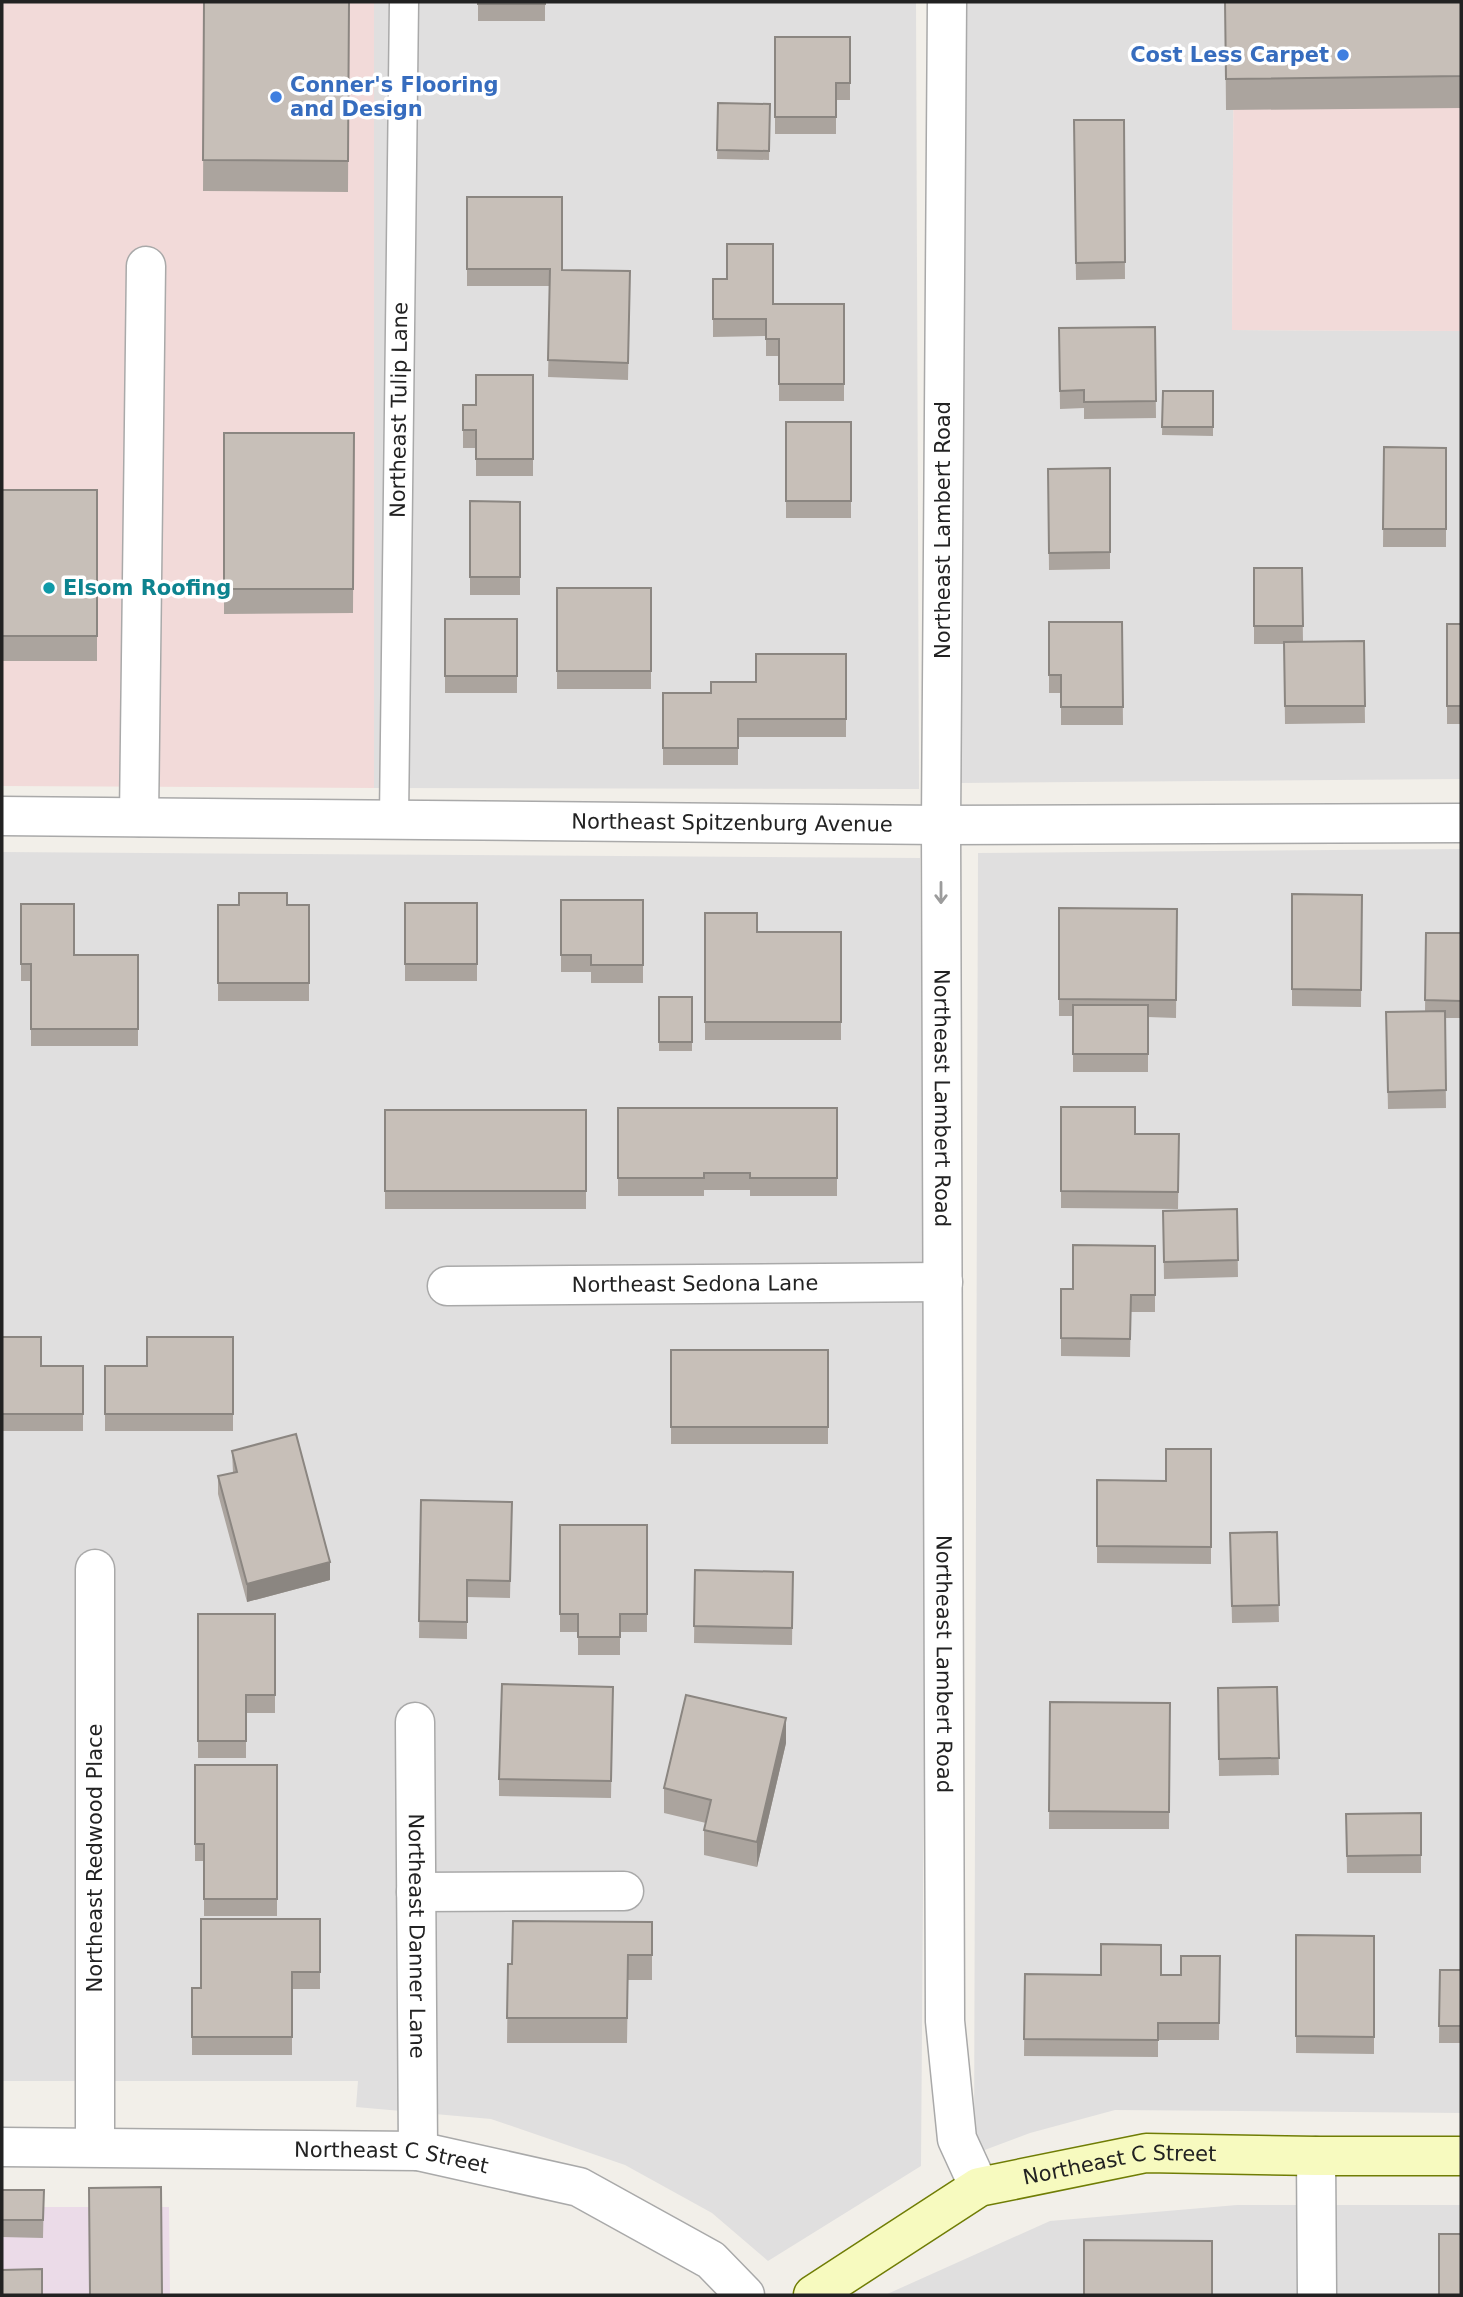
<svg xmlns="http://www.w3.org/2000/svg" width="1463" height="2297" font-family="'DejaVu Sans',sans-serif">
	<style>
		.residential { fill: #e0dfdf }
		.commercial { fill: #f2dad9 }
		.industrial { fill: #ebdbe8 }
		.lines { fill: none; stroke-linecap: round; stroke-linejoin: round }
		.service-casing { stroke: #a9a9a9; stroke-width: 31 }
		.minor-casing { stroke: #a9a9a9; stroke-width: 41 }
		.secondary-casing { stroke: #707d05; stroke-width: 41 }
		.service { stroke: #fff; stroke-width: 28 }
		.minor { stroke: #fff; stroke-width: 38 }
		.secondary { stroke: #f7fabf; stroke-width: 38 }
		.wall { fill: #aba49e }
		.shaded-wall { fill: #8b8681 }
		.building { fill: #c7bfb8; stroke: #8b8681; stroke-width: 2 }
		.oneway { stroke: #9c9c9c }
		.shop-dot { fill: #3f7fe0; stroke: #fff; stroke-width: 2.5 }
		.culture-dot { fill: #0f9aa8; stroke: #fff; stroke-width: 2.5 }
		.labels { text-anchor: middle; stroke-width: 7; stroke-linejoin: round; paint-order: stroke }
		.shop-label { font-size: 21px; font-weight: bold; fill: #366cbe; stroke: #fff; text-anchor: end }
		.street-label { font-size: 21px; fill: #222; stroke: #fff }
		.culture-label { font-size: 21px; font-weight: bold; fill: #0d838f; stroke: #fff; text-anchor: start }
	</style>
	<rect width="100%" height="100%" fill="#f2efe9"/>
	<path class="residential" d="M374,2H916L919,789L374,788Z
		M965,2H1234L1232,330L1461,331V779L961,783Z
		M1461,849V2113L1115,2110L1030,2133L974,2154L978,853Z
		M2,852L920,858L926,1492L921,2166L768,2261L712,2213L625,2165L491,2119L356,2107L358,2081H2Z
		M1237,2205H1461V2295H885L1050,2221Z"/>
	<path class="commercial" d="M2,2H374V788L2,786Z
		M1234,2H1461V331L1232,330Z"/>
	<path class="industrial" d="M2,2207H169L170,2295H2Z"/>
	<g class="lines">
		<g class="service-casing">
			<g id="service">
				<path id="s1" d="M394,818L404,2"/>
			</g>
		</g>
		<g class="minor-casing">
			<g id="minor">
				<path id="s2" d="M947,2L941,825L945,2021L957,2139L979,2187"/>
				<path id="s3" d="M2,816L941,825L1461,823"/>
				<path d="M139,817L146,266"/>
				<path id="s4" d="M447,1286L943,1282"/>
				<path d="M95,1569V2147"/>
				<path id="s5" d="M415,1722L418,2151"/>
				<path d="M416,1892L624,1891"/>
				<path id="s6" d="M2,2147L418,2151L579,2187L711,2260L745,2295"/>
				<path d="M1316,2156L1317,2295"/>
			</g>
		</g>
		<g class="secondary-casing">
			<g id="secondary">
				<path id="s7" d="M813,2295L979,2187L1146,2153L1316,2156H1461"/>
			</g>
		</g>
		<use href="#service" class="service"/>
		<use href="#minor" class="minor"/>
		<use href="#secondary" class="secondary"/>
	</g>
	<path class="wall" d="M204,2H349L348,192L203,191Z
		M478,2H545V21H478Z
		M1225,2H1461V108L1226,110Z
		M775,37H850V100H836V134H775Z
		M718,103L770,104L769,160L717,159Z
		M1074,120H1124L1125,279L1076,280Z
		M467,197L562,270L630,271L628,380L548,377L550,286H467Z
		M713,279L773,304H844V401H779V356H766V336L713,337Z
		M1155,327L1156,418L1084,419V408L1060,409L1059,328Z
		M533,375V476H476V448H463V405H476Z
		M1163,391H1213V436L1162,435Z
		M786,422H851V518H786Z
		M224,433H354L353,613L224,614Z
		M1384,447L1446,448V547H1383Z
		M1110,468V569L1049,570L1048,469Z
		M2,490H97V661H2Z
		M470,501L520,502V595H470Z
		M1254,568H1302L1303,642L1364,641L1365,723L1285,724L1284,644H1254Z
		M557,588H651V689H557Z
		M445,619H517V693H445Z
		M1049,622H1122L1123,725H1061V693H1049Z
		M1447,624H1461V724H1447Z
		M846,654V737H738V765H663V693H711L756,682Z
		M1292,894L1362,895L1361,1007L1292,1006Z
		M561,900H643V983H591V972H561Z
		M405,903H477V981H405Z
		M21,904L74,955H138V1046H31V981H21Z
		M218,905H309V1001H218Z
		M1059,908L1177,909L1176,1018L1148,1017V1072H1073V1016H1059Z
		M705,913L757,932H841V1040H705Z
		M1426,933H1461V1018H1445L1446,1108L1388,1109L1386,1012L1425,1011Z
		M659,997H692V1051H659Z
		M1061,1107L1135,1134H1179L1178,1209L1061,1208Z
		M618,1108H837V1196H750V1190H704V1196H618Z
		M385,1110H586V1209H385Z
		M1237,1209L1238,1277L1164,1279L1163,1211Z
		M1155,1246V1312H1131L1130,1357L1061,1356V1289H1073Z
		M2,1337L41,1366H83V1431H2Z
		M233,1337V1431H105V1366H147Z
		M671,1350H828V1444H671Z
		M1211,1449V1564L1097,1563V1480L1166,1481Z
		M232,1451L330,1580L247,1602L218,1494V1476L233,1473Z
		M421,1500L512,1502L510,1598L467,1597V1639L419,1638Z
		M560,1525H647V1632H620V1655H578V1632H560Z
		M1277,1532L1279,1622L1232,1623L1230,1533Z
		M695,1570L793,1572L792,1645L694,1643Z
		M198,1614H275V1713H246V1758H198Z
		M613,1687L611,1798L499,1796V1779Z
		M1277,1687L1279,1775L1219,1776L1218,1688Z
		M1050,1702L1170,1703L1169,1829H1049Z
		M786,1743L757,1867L704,1855V1830L706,1823L664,1813V1788Z
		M195,1765H277V1916H204V1861H195Z
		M1421,1813V1873H1347L1346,1814Z
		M320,1919V1989H292V2055H192V1988H201Z
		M652,1922V1980H628L627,2043H507L508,1964H512Z
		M1296,1935L1374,1936V2054L1296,2053Z
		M1220,1956L1219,2040H1158V2057L1024,2056L1025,1974L1181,1975Z
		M1440,1970H1461V2043H1439Z
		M2,2190H44L43,2238L2,2237Z"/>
	<path class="shaded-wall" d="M330,1562V1580L247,1602V1584Z
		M786,1718V1743L757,1867V1842Z"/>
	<path class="building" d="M204,2H349L348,161L203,160Z
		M478,2H545V4H478Z
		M1225,2H1461V76L1226,79Z
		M775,37H850V83H836V117H775Z
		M718,103L770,104L769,151L717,150Z
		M1074,120H1124L1125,262L1076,263Z
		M467,197H562V270L630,271L628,363L548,360L550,269H467Z
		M727,244H773V304H844V384H779V339H766V319H713V279H727Z
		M1155,327L1156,401L1084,402V390L1060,391L1059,328Z
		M476,375H533V459H476V430H463V405H476Z
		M1163,391H1213V427H1162Z
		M786,422H851V501H786Z
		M224,433H354L353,589H224Z
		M1384,447L1446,448V529H1383Z
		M1110,468V552L1049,553L1048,469Z
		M2,490H97V636H2Z
		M470,501L520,502V577H470Z
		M1254,568H1302L1303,626H1254Z
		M557,588H651V671H557Z
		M445,619H517V676H445Z
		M1049,622H1122L1123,707H1061V675H1049Z
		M1447,624H1461V706H1447Z
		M1364,641L1365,706H1285L1284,642Z
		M756,654H846V719H738V748H663V693H711V682H756Z
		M239,893H287V905H309V983H218V905H239Z
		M1292,894L1362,895L1361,990L1292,989Z
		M561,900H643V965H591V955H561Z
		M405,903H477V964H405Z
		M21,904H74V955H138V1029H31V964H21Z
		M1059,908L1177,909L1176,1000L1059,999Z
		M705,913H757V932H841V1022H705Z
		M1426,933H1461V1001L1425,1000Z
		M659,997H692V1042H659Z
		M1073,1005H1148V1054H1073Z
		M1445,1011L1446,1090L1388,1092L1386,1012Z
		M1061,1107H1135V1134H1179L1178,1192L1061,1191Z
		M618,1108H837V1178H750V1173H704V1178H618Z
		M385,1110H586V1191H385Z
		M1237,1209L1238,1260L1164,1262L1163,1211Z
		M1073,1245L1155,1246V1295H1131L1130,1339L1061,1338V1289H1073Z
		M2,1337H41V1366H83V1414H2Z
		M147,1337H233V1414H105V1366H147Z
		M671,1350H828V1427H671Z
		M296,1434L330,1562L247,1584L218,1476L237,1472L232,1451Z
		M1166,1449H1211V1547L1097,1546V1480L1166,1481Z
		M421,1500L512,1502L510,1581L467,1580V1622L419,1621Z
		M560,1525H647V1614H620V1637H578V1614H560Z
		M1277,1532L1279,1605L1232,1606L1230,1533Z
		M695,1570L793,1572L792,1628L694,1626Z
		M198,1614H275V1695H246V1741H198Z
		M502,1684L613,1687L611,1781L499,1779Z
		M1277,1687L1279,1758L1219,1759L1218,1688Z
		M686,1695L786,1718L757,1842L704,1830L711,1800L664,1788Z
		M1050,1702L1170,1703L1169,1812L1049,1811Z
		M195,1765H277V1899H204V1844H195Z
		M1421,1813V1855L1347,1856L1346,1814Z
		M201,1919H320V1972H292V2037H192V1988H201Z
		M513,1921L652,1922V1955H628L627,2018H507L508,1964H512Z
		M1296,1935L1374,1936V2037L1296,2036Z
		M1101,1944L1161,1945V1975H1181V1956H1220L1219,2023H1158V2040L1024,2039L1025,1974L1101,1975Z
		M1440,1970H1461V2026H1439Z
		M161,2187L162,2295H90L89,2188Z
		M2,2190H44L43,2220H2Z
		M1439,2234H1461V2295H1439Z
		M1084,2240L1212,2241V2295H1084Z
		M42,2269V2295H2V2270Z"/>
	<defs><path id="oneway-shaft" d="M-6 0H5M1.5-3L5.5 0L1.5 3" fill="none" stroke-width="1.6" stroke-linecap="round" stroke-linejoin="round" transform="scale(1.75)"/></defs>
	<use class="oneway" href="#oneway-shaft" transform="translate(941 893) rotate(90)"/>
	<g class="shop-dot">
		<circle cx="1343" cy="55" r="7"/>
		<circle cx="276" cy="97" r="7"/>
	</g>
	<circle class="culture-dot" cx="49" cy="588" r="7"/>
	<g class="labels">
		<g class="shop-label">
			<text x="1329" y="62">Cost Less Carpet</text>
			<text x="290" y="92" text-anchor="start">Conner's Flooring<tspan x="290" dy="24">and Design</tspan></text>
		</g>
		<g class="street-label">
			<text dy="7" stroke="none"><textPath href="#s1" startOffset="408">Northeast Tulip Lane</textPath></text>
			<text transform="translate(943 530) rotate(-90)" y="7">Northeast Lambert Road</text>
			<text dy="7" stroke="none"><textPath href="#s3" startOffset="730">Northeast Spitzenburg Avenue</textPath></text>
			<text dy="7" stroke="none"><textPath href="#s2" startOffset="1096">Northeast Lambert Road</textPath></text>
			<text dy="7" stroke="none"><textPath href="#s4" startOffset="248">Northeast Sedona Lane</textPath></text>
			<text dy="7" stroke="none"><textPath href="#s2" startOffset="1662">Northeast Lambert Road</textPath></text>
			<text transform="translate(95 1858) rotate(-90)" y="7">Northeast Redwood Place</text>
			<text dy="7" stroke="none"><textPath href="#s5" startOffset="214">Northeast Danner Lane</textPath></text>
			<text dy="7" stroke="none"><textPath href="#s6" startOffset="390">Northeast C Street</textPath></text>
			<text dy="7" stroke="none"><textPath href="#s7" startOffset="341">Northeast C Street</textPath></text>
		</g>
		<g class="culture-label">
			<text x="63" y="595">Elsom Roofing</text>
		</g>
	</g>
	<rect width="1463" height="2297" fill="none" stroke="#222222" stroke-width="7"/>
</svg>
